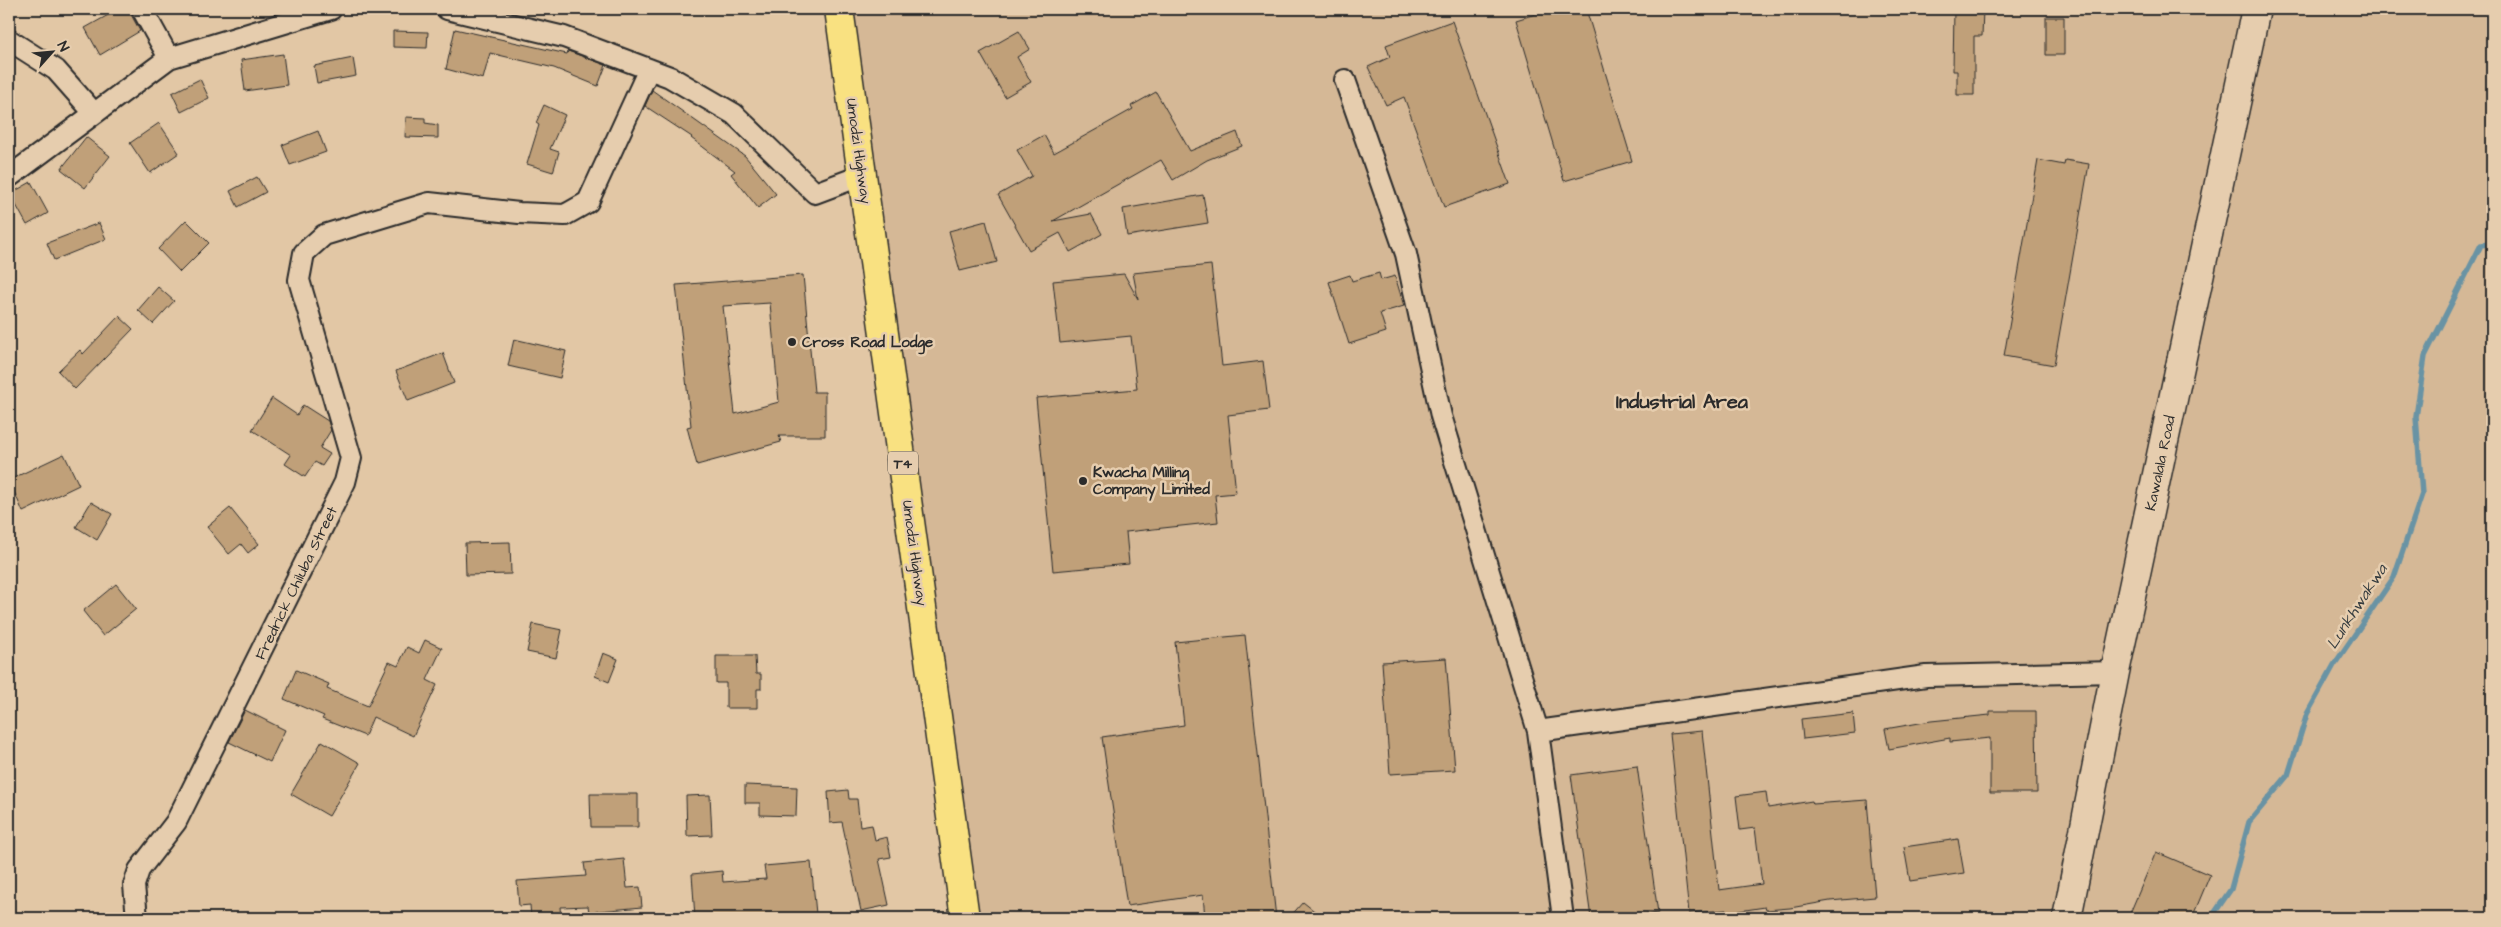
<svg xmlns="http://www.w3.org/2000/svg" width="2501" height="927" font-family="'Architects Daughter',sans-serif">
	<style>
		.built { fill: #d5b896 }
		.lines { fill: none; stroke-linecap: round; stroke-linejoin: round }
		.stream { stroke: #6993a4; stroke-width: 5.5 }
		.building { fill: #c0a079; stroke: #2b2b2b; fill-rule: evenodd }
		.street-casing { stroke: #2b2b2b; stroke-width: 24 }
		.secondary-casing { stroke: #2b2b2b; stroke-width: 31 }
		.highway-casing { stroke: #2b2b2b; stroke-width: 31 }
		.street { stroke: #e6cdae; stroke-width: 20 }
		.secondary { stroke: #e6cdae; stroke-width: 28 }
		.highway { stroke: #f9e181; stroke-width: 28 }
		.poi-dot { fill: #2b2b2b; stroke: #e6cdae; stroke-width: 2 }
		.labels { text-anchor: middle; stroke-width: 5; stroke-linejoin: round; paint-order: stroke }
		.shield { fill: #e6cdae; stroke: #635c52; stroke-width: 1 }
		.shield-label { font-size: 14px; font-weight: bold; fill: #2b2b2b }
		.street-label { font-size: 15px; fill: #2b2b2b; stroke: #e6cdae }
		.poi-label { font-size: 15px; font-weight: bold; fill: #2b2b2b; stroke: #e6cdae; text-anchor: start }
		.water-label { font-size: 16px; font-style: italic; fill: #353c3f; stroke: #e6cdae }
		.district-label { font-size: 20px; font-weight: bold; fill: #2b2b2b; stroke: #e6cdae }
	</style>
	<rect width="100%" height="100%" fill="#e2c7a5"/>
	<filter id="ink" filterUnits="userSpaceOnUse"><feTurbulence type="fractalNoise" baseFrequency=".02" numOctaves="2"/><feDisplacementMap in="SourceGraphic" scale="10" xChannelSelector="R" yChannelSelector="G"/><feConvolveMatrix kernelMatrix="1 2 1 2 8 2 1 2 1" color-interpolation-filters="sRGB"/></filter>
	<g filter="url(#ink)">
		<path class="built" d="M836,9H2492V68L2490,75L2492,76V918H963Z"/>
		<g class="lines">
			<path class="stream" d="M2211,918L2231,889L2249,822L2288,775L2307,714L2334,665L2394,577L2422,494L2416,417L2425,356L2481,245L2492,243"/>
		</g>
		<path class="building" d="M119,9H128L140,31L100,55L85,28Z
			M1552,9H1586L1632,161L1564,181L1516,20Z
			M1954,9H1983L1982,36H1974V95H1957V71H1953Z
			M2046,17H2064V55H2046Z
			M1452,21L1510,184L1444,207L1404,97L1386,105L1368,67L1390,57L1386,45Z
			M455,29L567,54L568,51L606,65L598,86L554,68L490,53L483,79L446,69Z
			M393,31L428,32L427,48L393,47Z
			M1019,31L1030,49L1017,57L1031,82L1005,97L980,53Z
			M283,54L287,85L245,91L241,60Z
			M353,58L356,76L317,83L314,66Z
			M200,79L209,98L181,112L172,93Z
			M652,90L745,156L776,194L758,208L731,174L735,171L691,138L692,137L645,106Z
			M1156,92L1190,151L1237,132L1242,146L1207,160L1173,180L1161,160L1053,221L1091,214L1102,234L1070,252L1060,233L1029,250L998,195L1032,176L1017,150L1044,135L1054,153L1133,109L1131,106Z
			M544,105L565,115L550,149L559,152L553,172L527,164L539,125L536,123Z
			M406,117L425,118V123L438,125V138L405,137Z
			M159,123L179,153L150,173L130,143Z
			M318,131L326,152L290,165L282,145Z
			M86,137L110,156L85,188L61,169Z
			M2038,160L2064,165L2065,160L2089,164L2054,365L2004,356Z
			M257,177L266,192L238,207L230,191Z
			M31,182L48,213L27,225L10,194Z
			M1203,195L1208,223L1127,236L1123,209Z
			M186,220L209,243L180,272L158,249Z
			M986,221L997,262L960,271L949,231Z
			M99,223L106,239L54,260L47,243Z
			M1211,265L1222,366L1263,361L1269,410L1228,415L1236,493L1215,495L1218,522L1126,532L1129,564L1053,571L1036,398L1137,389L1131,336L1060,343L1053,281L1124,274L1138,299L1133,273Z
			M1379,273L1381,280L1395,276L1404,306L1380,313L1386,332L1349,344L1329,282L1350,275L1352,281Z
			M803,275L814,392H825V436H779L781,442L697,465L687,427L691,426L676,285ZM770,303L779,402L735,414L723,306Z
			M158,287L174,301L153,324L138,310Z
			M119,316L133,329L75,389L58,371L80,350L83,354Z
			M514,339L566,351L560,378L508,366Z
			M443,353L454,383L408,401L396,371Z
			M272,398L297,415L303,405L328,421L331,430L320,448L330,454L322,466L315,462L305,477L285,464L291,455L252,430Z
			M64,454L79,485L23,512L9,480Z
			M91,502L112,514L97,540L76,527Z
			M230,508L259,544L248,553L241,544L229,554L207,527Z
			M510,542L511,574L466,575L465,543Z
			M116,584L136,609L103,636L83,611Z
			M533,624L562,630L556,658L527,652Z
			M1245,635L1276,918H1205L1203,895L1127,906L1102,737L1184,725L1175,642Z
			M425,640L442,648L427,680L437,685L413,736L373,717L365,736L322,719L324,716L284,699L296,670L329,684L327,689L368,706L389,662L398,666L407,647L419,653Z
			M603,653L618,659L609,682L595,676Z
			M716,656H755L756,674H761V689H757V708H726V683H716Z
			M1446,658L1455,770L1390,774L1382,662Z
			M245,710L285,730L270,762L229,742Z
			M1990,711H2036L2037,793H1990V738L1950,742V738L1889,749L1885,729L1931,721L1990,715Z
			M1853,713L1855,733L1803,739L1801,719Z
			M1702,731L1719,890L1762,884L1755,828L1740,830L1736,796L1766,792L1768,808L1812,801L1813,804L1867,800L1875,897L1830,901L1790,908L1766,910L1765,907L1726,913V910L1689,913L1670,734Z
			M322,741L360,763L329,816L291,794Z
			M1637,766L1658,913L1617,918H1591L1571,775Z
			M745,785L797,787L796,816L760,815V803H745Z
			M848,790L849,799H857L860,827L872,825L875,840L887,837L891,857L879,859L889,905L861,911L842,822L830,823L828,792Z
			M590,794H638V827H591Z
			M710,795L712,835L687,836L686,796Z
			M1958,839L1964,873L1910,881L1904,847Z
			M2156,852L2210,875L2192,918H2128Z
			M624,859L627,888L640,887L642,907L589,912L588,906L560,907L561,918H531L530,905L519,906L517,881L586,876L584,863Z
			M811,862L816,914L770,918H695L692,874L722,871L723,882L766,879L764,866Z
			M1303,902L1323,918H1289Z"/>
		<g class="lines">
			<g class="street-casing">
				<path id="street" d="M142,9L169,58
					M447,9L564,37L670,77L734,114L815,193L863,175
					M9,40L56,70L94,113
					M1345,80L1406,254L1441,416L1538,731L1563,918
					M9,177L169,58L331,9
					M1538,731L1926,676L2115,672
					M137,918L134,885L139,870L176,822L345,482L351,458L299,280L304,253L324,235L429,203L519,213L565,215L588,202L649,69"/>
			</g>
			<g class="secondary-casing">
				<path id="secondary" d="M2067,918L2115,672L2256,9"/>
			</g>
			<g class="highway-casing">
				<path id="highway" d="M839,9L965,918"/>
			</g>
			<use href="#street" class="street"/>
			<use href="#secondary" class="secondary"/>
			<use href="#highway" class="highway"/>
		</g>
	</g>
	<g class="poi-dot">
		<circle cx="792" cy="342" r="5"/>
		<circle cx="1083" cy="481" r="5"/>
	</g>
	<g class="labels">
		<rect class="shield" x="888" y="451.5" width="30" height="23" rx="4"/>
		<g class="shield-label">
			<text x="903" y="468">T4</text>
		</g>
		<g class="street-label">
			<text transform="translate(859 151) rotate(82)" y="5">Umodzi Highway</text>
			<text transform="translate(2160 463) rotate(-78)" y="5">Kawalala Road</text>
			<text transform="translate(915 553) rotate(82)" y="5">Umodzi Highway</text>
			<text transform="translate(296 583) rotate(-64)" y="5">Fredrick Chiluba Street</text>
		</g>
		<g class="poi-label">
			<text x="802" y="347">Cross Road Lodge</text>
			<text x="1093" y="477">Kwacha Milling<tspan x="1093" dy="17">Company Limited</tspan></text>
		</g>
		<g class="water-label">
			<text transform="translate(2356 606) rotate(-57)" y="6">Lunkhwakwa</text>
		</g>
		<g class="district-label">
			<text x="1682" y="408">Industrial Area</text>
		</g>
	</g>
	<rect width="2501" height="927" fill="none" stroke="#e6cdae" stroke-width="30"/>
	<rect x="15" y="15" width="2471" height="897" fill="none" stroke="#2b2b2b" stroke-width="2" filter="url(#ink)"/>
	<g transform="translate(52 52) rotate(63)" stroke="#e6cdae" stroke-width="4" paint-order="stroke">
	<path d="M0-4L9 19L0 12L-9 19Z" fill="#2b2b2b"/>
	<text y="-8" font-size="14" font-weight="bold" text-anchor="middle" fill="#2b2b2b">N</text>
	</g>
</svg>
